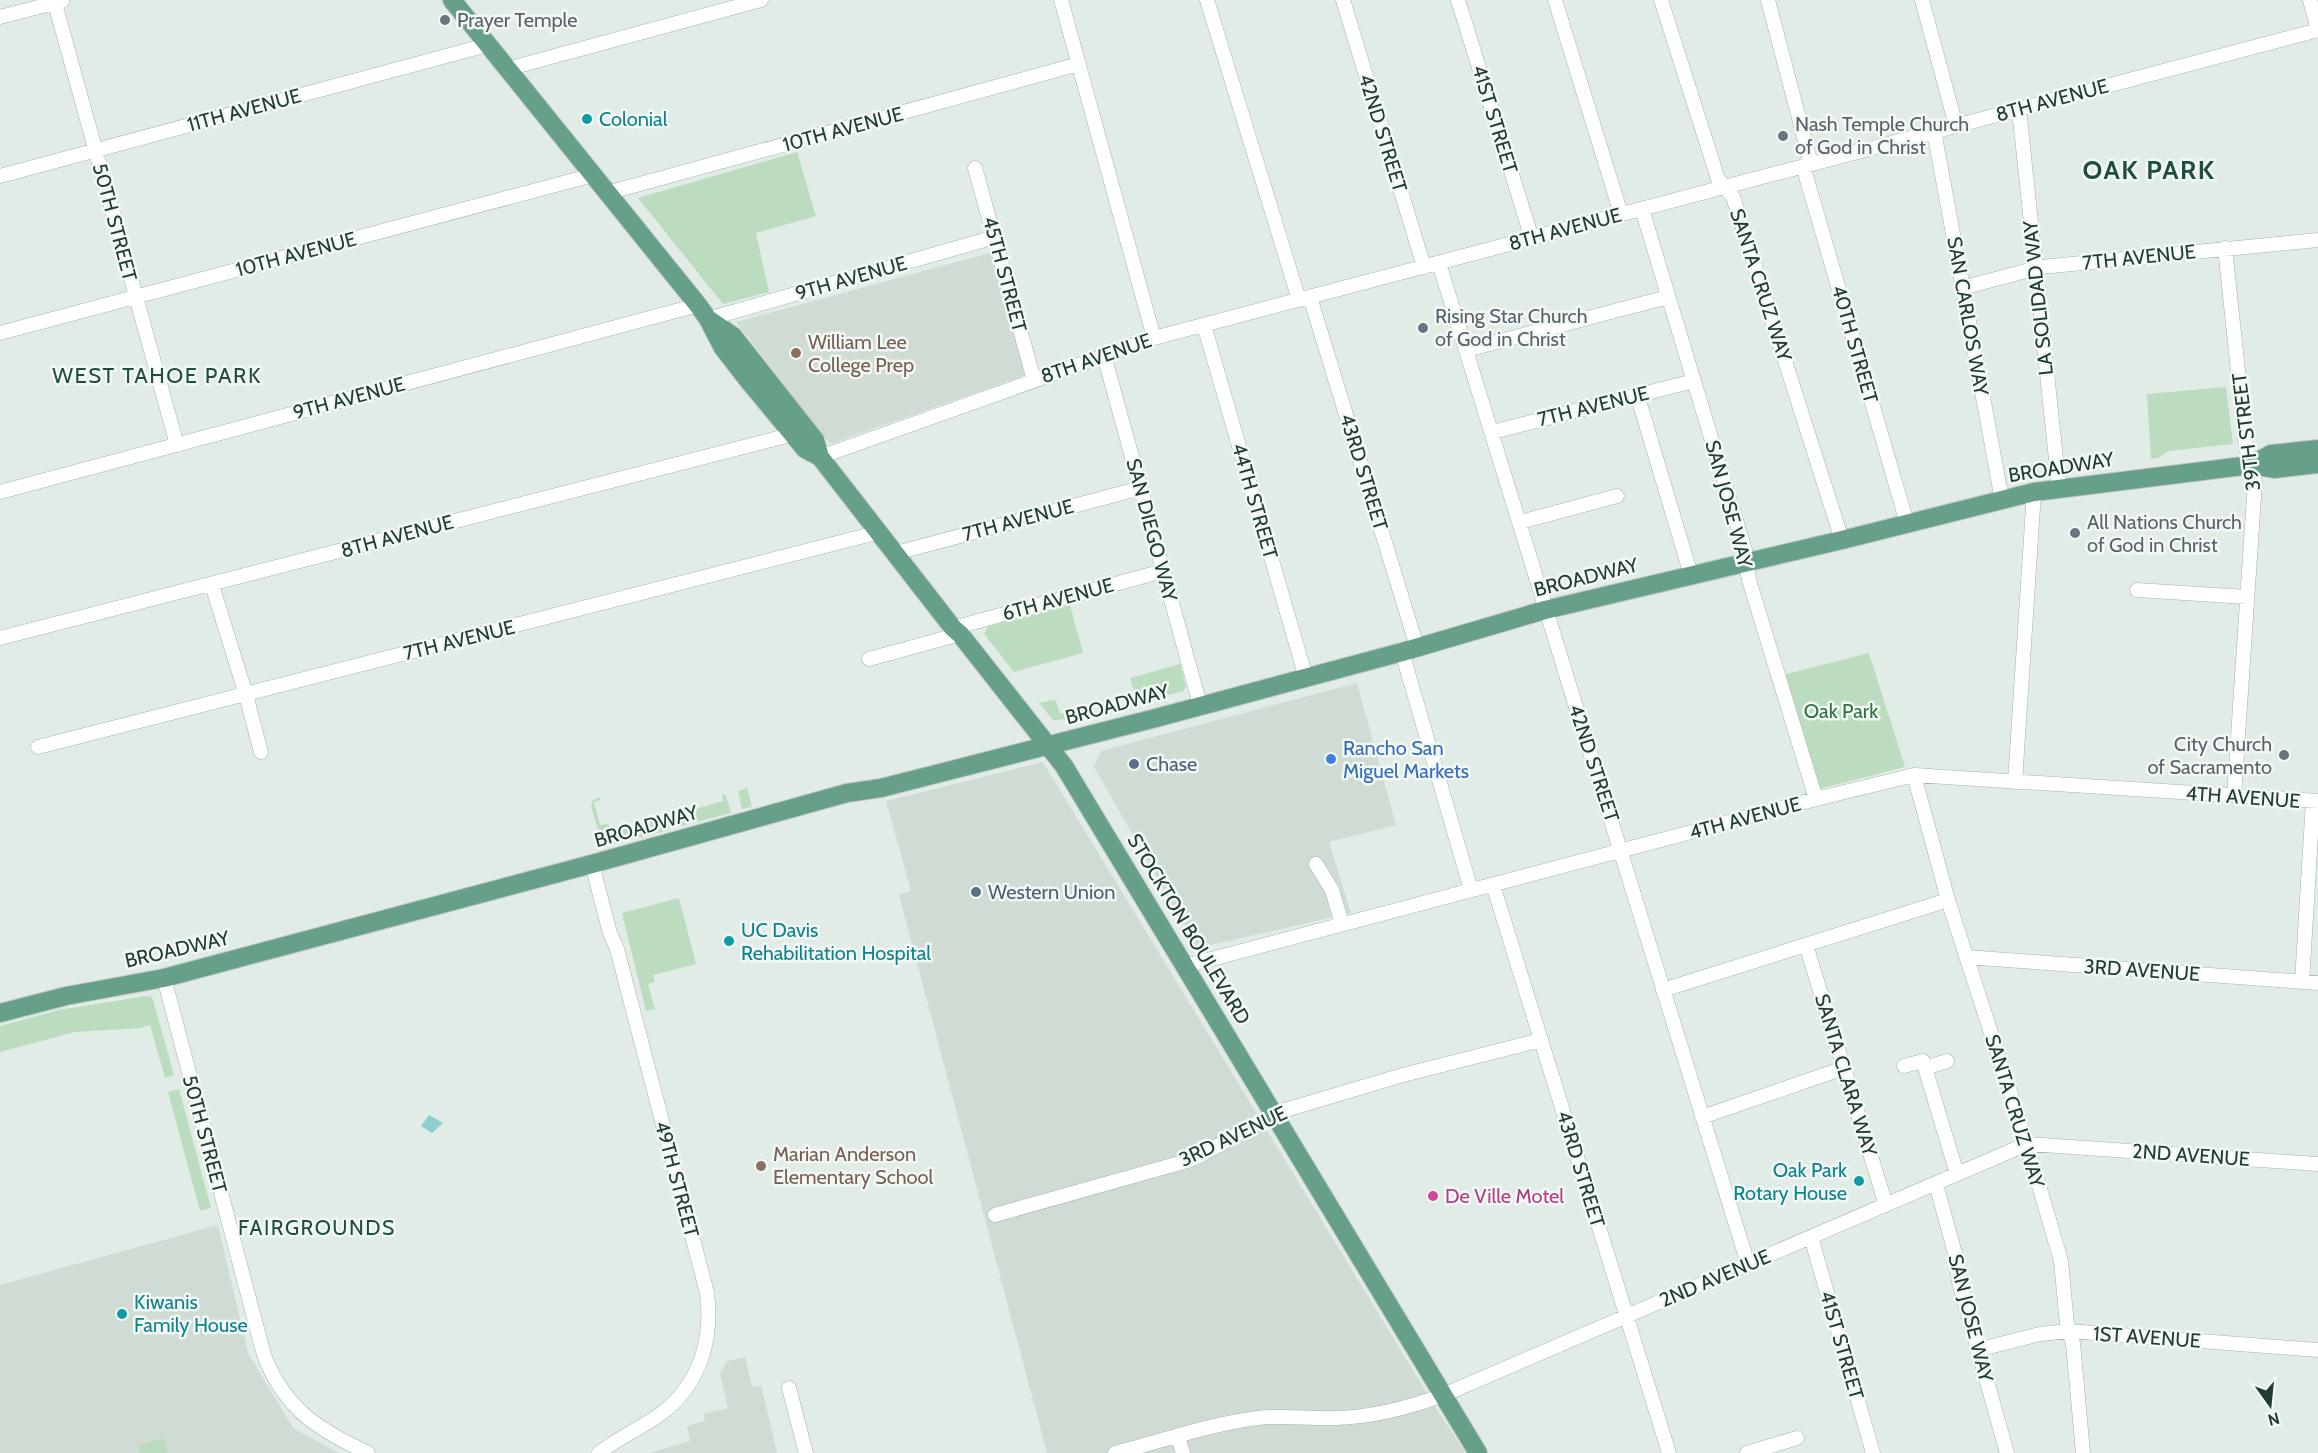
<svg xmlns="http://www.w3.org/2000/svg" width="2318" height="1453" font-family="Cabin,sans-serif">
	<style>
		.built { fill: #d0dbd4 }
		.green { fill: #bbdcbf }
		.water { fill: #8bcfcf }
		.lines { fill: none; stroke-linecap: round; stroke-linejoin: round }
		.minor-casing { stroke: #a5b4ac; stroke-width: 15 }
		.major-casing { stroke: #c1c8c5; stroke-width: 20 }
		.minor { stroke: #fff; stroke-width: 14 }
		.major { stroke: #67a088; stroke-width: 18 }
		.worship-dot { fill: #6b7280; stroke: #f2f8f4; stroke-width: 2 }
		.culture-dot { fill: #0f9aa8; stroke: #f2f8f4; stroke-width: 2 }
		.education-dot { fill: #8d6e63; stroke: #f2f8f4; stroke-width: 2 }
		.shop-dot { fill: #3f7fe0; stroke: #f2f8f4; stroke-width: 2 }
		.service-dot { fill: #5c6f8a; stroke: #f2f8f4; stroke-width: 2 }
		.hotel-dot { fill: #d1479c; stroke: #f2f8f4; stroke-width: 2 }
		.labels { text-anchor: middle; stroke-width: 5; stroke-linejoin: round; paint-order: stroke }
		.worship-label { font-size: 20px; fill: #5b616d; stroke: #f2f8f4; text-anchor: start }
		.street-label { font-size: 20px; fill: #223c31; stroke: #f2f8f4 }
		.culture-label { font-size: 20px; fill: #0d838f; stroke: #f2f8f4; text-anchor: start }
		.education-label { font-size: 20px; fill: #785e54; stroke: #f2f8f4; text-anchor: start }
		.park-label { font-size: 20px; fill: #2e723d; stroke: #f2f8f4 }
		.shop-label { font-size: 20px; fill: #366cbe; stroke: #f2f8f4; text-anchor: start }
		.service-label { font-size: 20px; fill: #4e5e75; stroke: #f2f8f4; text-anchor: start }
		.hotel-label { font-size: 20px; fill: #b23c85; stroke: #f2f8f4; text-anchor: start }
		.neighbourhood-label { font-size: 21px; letter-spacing: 1.5px; fill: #1f4e3b; stroke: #f2f8f4 }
		.quarter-label { font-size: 22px; letter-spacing: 1.5px; fill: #1f4e3b; stroke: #f2f8f4 }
		.district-label { font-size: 26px; font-weight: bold; letter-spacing: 1.5px; fill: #1f4e3b; stroke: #f2f8f4 }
	</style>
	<rect width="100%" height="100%" fill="#e2ece6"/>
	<path class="built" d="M990,253L1026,375L830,444L736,322Z
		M1357,683L1396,825L1329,842L1351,913L1197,948L1094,767L1101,751Z
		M1043,762L1437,1410L1466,1453H1047L899,895L911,891L886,801Z
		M218,1225L248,1353L293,1428L339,1453H0V1285Z
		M745,1357L752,1387L761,1385L777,1453H649L690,1441L687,1426L705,1421L703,1414L728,1408L720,1374L727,1361Z"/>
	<path class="green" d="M797,152L816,216L756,233L769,292L723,304L638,198Z
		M2226,387L2233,444L2168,451L2158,458L2151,459L2147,394Z
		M1070,605L1083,653L1014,672L984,634L988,627Z
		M1869,653L1905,767L1819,789L1783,675Z
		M1180,664L1186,687L1182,692L1137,701L1130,678Z
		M1053,700L1056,701L1060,713L1067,714L1068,719L1053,720L1039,703Z
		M747,788L752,807L742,809L738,791Z
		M722,794L726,796L731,813L677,827L675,823H673L671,816L723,801Z
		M599,797L601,800L594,802L600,825L608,824L611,831L668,816L669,830L603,847L591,806L593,800Z
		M679,898L696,964L653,975L655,982L648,984L655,1009L646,1011L622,913Z
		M146,996L152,997L153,1000L174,1075L165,1078L150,1025L141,1028L75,1032L0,1052V1026L59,1010Z
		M179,1089L211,1208L200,1211L168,1092Z
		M164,1438L168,1453H140L138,1445Z"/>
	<path class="water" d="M429,1115L443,1123L432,1133L421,1126Z"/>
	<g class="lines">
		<g class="minor-casing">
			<path id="minor" d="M54,0L177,445
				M1061,0L1154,338
				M1207,0L1299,300
				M1343,0L1424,267
				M1458,0L1532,239
				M1555,0L1621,214
				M1661,0L1718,179L1733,197L1842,540
				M1768,0L1811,164
				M1922,0L1956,126
				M2310,0L2318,29
				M0,17L62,1
				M507,69L761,0
				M2019,109L2059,487
				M1934,131L2002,500
				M1803,166L1907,523
				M975,168L1034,380
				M0,176L487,45
				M607,193L1079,64
				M1642,209L1745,550L1749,580L1816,799
				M2225,248L2246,447L2255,482L2234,796
				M1439,263L1748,1264
				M1962,288L2041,267L2318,240
				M1310,297L1417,647
				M708,319L995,237
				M1204,325L1306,678
				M0,333L593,175
				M1466,350L1668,297
				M1104,355L1200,705
				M1637,394L1691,575
				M1492,432L1694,381
				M820,457L1154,338L2318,30
				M0,492L698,305
				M1520,522L1617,496
				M896,553L1141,488
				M212,585L246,695L261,752
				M2137,590L2247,597
				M953,628L1163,571
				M0,638L794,434
				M1402,652L1471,890
				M869,659L960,634
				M38,747L880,532
				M1914,775L1948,900L2027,1144L2061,1261L2067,1325L2073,1343L2083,1453
				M2015,782L2034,492
				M592,864L610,933L617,949L707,1293C713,1339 700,1384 662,1413C642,1428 619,1437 599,1453
				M1316,864L1332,890L1342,924
				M1493,885L1669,1453
				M1806,945L1886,1205
				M1966,957L2318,983
				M1185,966L1816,799L1914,775L2318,801
				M164,978L264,1355C285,1409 317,1429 368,1453
				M2302,982L2313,801
				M1663,990L1948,900
				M1904,1066L1923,1061L1957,1174
				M1925,1068L1947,1061
				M1702,1117L1844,1068
				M1936,1184L1956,1257L1959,1282L2007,1453
				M995,1215L1187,1161L1203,1154L1275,1113L1403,1075L1541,1040
				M1811,1237L1873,1453
				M1977,1350L2040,1334L2069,1331L2318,1350
				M789,1388L806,1453
				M1178,1437L1183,1453
				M1115,1453C1162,1441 1210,1424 1258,1418C1284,1415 1310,1419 1336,1418C1374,1417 1408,1408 1443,1395L2027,1144L2318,1164
				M1747,1453L1797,1438"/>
		</g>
		<g class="major-casing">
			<path id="major" d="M452,0L698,305L708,319L723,348L747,379L805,449L820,457
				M708,319L733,336L815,440L820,457L953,628L960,634L1064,766L1478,1453
				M2251,465L2271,454L2318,449
				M0,1013L66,996L164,978L592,864L847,793L881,788L1156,718L1402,652L1545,610L1842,540L2034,492L2251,465L2274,469L2318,464"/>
		</g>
		<use href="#minor" class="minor"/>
		<use href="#major" class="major"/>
	</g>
	<g class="worship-dot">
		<circle cx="445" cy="20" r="6"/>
		<circle cx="1783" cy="136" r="6"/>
		<circle cx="1423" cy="328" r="6"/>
		<circle cx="2075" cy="533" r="6"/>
		<circle cx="2284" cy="755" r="6"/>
	</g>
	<g class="culture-dot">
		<circle cx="587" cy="119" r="6"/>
		<circle cx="729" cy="941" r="6"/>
		<circle cx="1859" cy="1181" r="6"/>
		<circle cx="122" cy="1314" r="6"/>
	</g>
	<g class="education-dot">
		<circle cx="796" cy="353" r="6"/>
		<circle cx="761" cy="1166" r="6"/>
	</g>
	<circle class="shop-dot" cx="1331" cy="759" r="6"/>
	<g class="service-dot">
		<circle cx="1134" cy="764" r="6"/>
		<circle cx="976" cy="892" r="6"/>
	</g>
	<circle class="hotel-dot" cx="1433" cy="1196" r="6"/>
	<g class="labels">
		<g class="worship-label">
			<text x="457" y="27">Prayer Temple</text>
			<text x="1795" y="131">Nash Temple Church<tspan x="1795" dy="23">of God in Christ</tspan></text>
			<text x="1435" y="323">Rising Star Church<tspan x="1435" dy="23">of God in Christ</tspan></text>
			<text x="2087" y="529">All Nations Church<tspan x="2087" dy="23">of God in Christ</tspan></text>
			<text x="2272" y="751" text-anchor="end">City Church<tspan x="2272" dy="23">of Sacramento</tspan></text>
		</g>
		<g class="street-label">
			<text transform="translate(2052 100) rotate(-15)" y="7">8TH AVENUE</text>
			<text transform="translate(244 110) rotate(-15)" y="7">11TH AVENUE</text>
			<text transform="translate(1495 119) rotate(73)" y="7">41ST STREET</text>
			<text transform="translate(843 129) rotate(-15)" y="7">10TH AVENUE</text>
			<text transform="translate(1383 133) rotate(73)" y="7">42ND STREET</text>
			<text transform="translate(115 222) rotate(75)" y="7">50TH STREET</text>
			<text transform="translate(1565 229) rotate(-15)" y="7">8TH AVENUE</text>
			<text transform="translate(296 254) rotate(-15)" y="7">10TH AVENUE</text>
			<text transform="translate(2139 257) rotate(-6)" y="7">7TH AVENUE</text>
			<text transform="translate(1005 274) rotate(75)" y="7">45TH STREET</text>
			<text transform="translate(851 278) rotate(-16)" y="7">9TH AVENUE</text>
			<text transform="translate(1761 285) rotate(72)" y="7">SANTA CRUZ WAY</text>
			<text transform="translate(2038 298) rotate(-96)" y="7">LA SOLIDAD WAY</text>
			<text transform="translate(1968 316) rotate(80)" y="7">SAN CARLOS WAY</text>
			<text transform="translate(1855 344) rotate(74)" y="7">40TH STREET</text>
			<text transform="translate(1096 358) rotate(-19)" y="7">8TH AVENUE</text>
			<text transform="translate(349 398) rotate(-15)" y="7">9TH AVENUE</text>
			<text transform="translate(1593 406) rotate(-14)" y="7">7TH AVENUE</text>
			<text transform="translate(2246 432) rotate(-97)" y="7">39TH STREET</text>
			<text transform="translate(2061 467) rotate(-9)" y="7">BROADWAY</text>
			<text transform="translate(1364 472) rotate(73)" y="7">43RD STREET</text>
			<text transform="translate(1255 501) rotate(74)" y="7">44TH STREET</text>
			<text transform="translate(1729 504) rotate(75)" y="7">SAN JOSE WAY</text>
			<text transform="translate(1018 520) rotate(-15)" y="7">7TH AVENUE</text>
			<text transform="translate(1152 530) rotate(75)" y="7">SAN DIEGO WAY</text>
			<text transform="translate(397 536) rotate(-15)" y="7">8TH AVENUE</text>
			<text transform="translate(1586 577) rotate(-14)" y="7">BROADWAY</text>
			<text transform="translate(1058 599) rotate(-15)" y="7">6TH AVENUE</text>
			<text transform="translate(459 640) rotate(-14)" y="7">7TH AVENUE</text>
			<text transform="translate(1117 704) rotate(-15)" y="7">BROADWAY</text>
			<text transform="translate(1594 763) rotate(72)" y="7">42ND STREET</text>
			<text transform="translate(2243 797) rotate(4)" y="7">4TH AVENUE</text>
			<text transform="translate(1745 818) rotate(-15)" y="7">4TH AVENUE</text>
			<text transform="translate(646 826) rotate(-16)" y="7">BROADWAY</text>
			<text transform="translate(1189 929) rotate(59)" y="7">STOCKTON BOULEVARD</text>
			<text transform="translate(177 949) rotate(-13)" y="7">BROADWAY</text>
			<text transform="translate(2142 970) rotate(4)" y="7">3RD AVENUE</text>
			<text transform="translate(1846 1075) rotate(73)" y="7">SANTA CLARA WAY</text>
			<text transform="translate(2015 1111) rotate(73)" y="7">SANTA CRUZ WAY</text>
			<text transform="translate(205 1134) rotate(75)" y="7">50TH STREET</text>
			<text transform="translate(1233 1136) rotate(-25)" y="7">3RD AVENUE</text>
			<text transform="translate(2191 1155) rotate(4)" y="7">2ND AVENUE</text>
			<text transform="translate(1581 1169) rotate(73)" y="7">43RD STREET</text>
			<text transform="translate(677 1179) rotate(75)" y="7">49TH STREET</text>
			<text transform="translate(1715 1278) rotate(-23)" y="7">2ND AVENUE</text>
			<text transform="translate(1971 1318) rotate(76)" y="7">SAN JOSE WAY</text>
			<text transform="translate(2147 1337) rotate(4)" y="7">1ST AVENUE</text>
			<text transform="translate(1842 1345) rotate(74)" y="7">41ST STREET</text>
		</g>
		<g class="culture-label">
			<text x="599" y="126">Colonial</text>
			<text x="741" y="937">UC Davis<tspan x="741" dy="23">Rehabilitation Hospital</tspan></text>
			<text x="1847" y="1177" text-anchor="end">Oak Park<tspan x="1847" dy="23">Rotary House</tspan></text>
			<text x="134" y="1309">Kiwanis<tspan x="134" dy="23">Family House</tspan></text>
		</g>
		<g class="education-label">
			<text x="808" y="349">William Lee<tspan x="808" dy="23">College Prep</tspan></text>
			<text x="773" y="1161">Marian Anderson<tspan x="773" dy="23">Elementary School</tspan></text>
		</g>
		<g class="park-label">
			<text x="1841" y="718">Oak Park</text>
		</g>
		<g class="shop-label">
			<text x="1343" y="755">Rancho San<tspan x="1343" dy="23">Miguel Markets</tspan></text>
		</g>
		<g class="service-label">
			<text x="1146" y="771">Chase</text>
			<text x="988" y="899">Western Union</text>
		</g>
		<g class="hotel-label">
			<text x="1445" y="1203">De Ville Motel</text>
		</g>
		<g class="neighbourhood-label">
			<text x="317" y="1235">FAIRGROUNDS</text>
		</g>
		<g class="quarter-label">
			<text x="157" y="383">WEST TAHOE PARK</text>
		</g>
		<g class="district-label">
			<text x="2149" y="179">OAK PARK</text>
		</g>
	</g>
	<g transform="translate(2270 1405) rotate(165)" stroke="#f2f8f4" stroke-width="4.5" paint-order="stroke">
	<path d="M0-4.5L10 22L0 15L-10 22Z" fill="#223c31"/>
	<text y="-9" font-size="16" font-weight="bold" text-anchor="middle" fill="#223c31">N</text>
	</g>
</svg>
